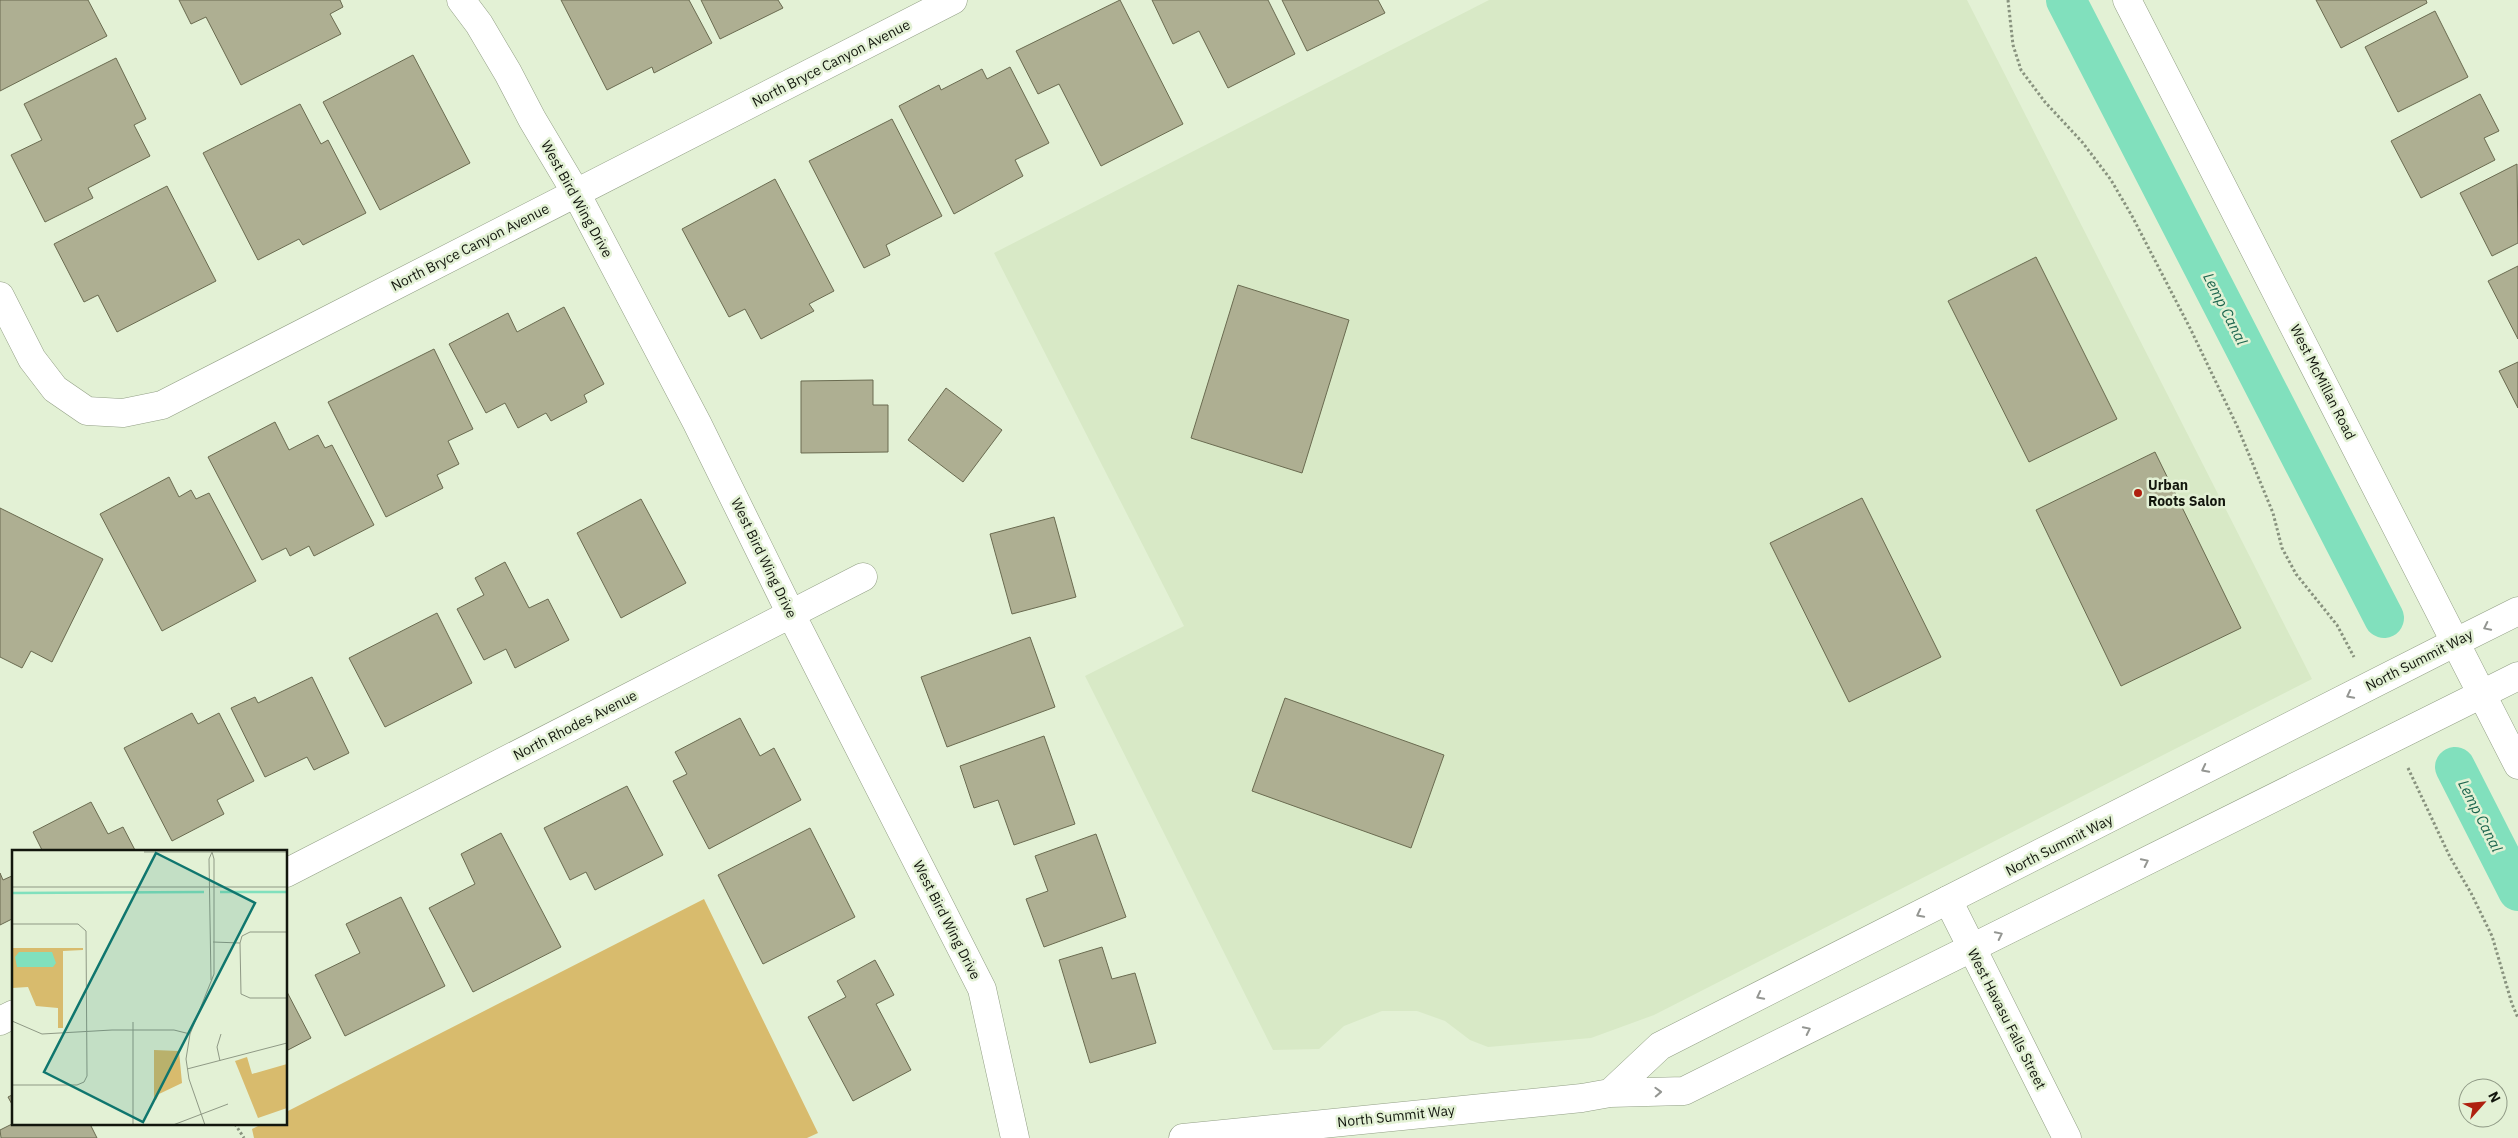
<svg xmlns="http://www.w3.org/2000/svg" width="2518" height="1138" font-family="'IBM Plex Sans',sans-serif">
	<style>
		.built { fill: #d8e9c6 }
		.green { fill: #d8bb6d }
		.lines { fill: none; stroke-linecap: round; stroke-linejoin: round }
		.canal { stroke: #81e0bd; stroke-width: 40 }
		.building { fill: #aeaf92; stroke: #6a6b50 }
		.minor-casing { stroke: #929f85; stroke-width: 29 }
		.tertiary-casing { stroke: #929f85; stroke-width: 29 }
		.secondary-casing { stroke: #929f85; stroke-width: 29 }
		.path { stroke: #88927e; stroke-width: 3; stroke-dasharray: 2.5 2.5; stroke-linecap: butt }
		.minor { stroke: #fff; stroke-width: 28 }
		.tertiary { stroke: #fff; stroke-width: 28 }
		.secondary { stroke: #fff; stroke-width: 28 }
		.oneway { stroke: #949692 }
		.poi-dot { fill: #af200f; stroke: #e3f1d5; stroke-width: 2 }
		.labels { text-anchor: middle; stroke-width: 5; stroke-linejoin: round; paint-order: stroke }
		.street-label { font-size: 14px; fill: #12160d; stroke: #e3f1d5 }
		.poi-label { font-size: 14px; font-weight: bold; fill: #12160d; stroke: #e3f1d5; text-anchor: start }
		.water-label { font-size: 15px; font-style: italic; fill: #1c654e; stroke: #e3f1d5 }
		.inset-river { fill: none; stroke: #81e0bd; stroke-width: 2.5 }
		.inset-road { fill: none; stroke: #8f9985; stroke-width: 1 }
		.view { fill: #0f766e; fill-opacity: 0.15; stroke: #0f766e; stroke-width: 2.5 }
		.inset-edge { fill: none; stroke: #12160d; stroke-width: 2.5 }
	</style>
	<rect width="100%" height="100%" fill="#e3f1d5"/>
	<path class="built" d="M1489,0H1967L2312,679L1654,1015L1591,1038L1488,1047L1470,1040L1445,1021L1417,1011H1382L1344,1026L1319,1049L1273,1050L1085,676L1184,626L994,253Z"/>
	<path class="green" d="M704,899L818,1133L807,1138H254L252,1129L262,1124H286V1112Z"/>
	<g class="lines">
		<path class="canal" d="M2066,0L2384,618
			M2455,767L2518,891"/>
	</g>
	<path class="building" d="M0,0H88L107,36L0,91Z
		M179,0H340L343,7L330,14L341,34L241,85L206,17L191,24Z
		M561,0H689L712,43L654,73L652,67L607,90Z
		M701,0H778L783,8L720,39Z
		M1120,0L1183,124L1101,166L1059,84L1038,94L1016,51Z
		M1152,0H1268L1295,54L1228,88L1199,31L1173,44Z
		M1282,0H1378L1385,13L1307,51Z
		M2316,0H2426L2427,3L2341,48Z
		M2435,11L2468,77L2398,112L2365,47Z
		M413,55L470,163L380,210L323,102Z
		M116,58L146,119L134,125L150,156L88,188L93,198L45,222L11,155L42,140L24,104Z
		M1010,67L1049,143L1015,160L1023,176L954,214L899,106L939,85L941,90L982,69L987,79Z
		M2480,94L2499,131L2484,138L2495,160L2421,198L2391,141Z
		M300,104L321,144L328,140L366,213L303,245L299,239L258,260L203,153Z
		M892,119L942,216L886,245L890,255L864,268L809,161Z
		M2517,164L2518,243L2492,256L2460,193Z
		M775,179L834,291L809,304L814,311L761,339L745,309L729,317L682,229Z
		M167,186L216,281L117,332L98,295L84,302L54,244Z
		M2036,257L2117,419L2029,462L1948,301Z
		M2518,266V339L2488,281Z
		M1238,285L1349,320L1302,473L1191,438Z
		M564,307L604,384L584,395L587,402L551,421L546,413L518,428L505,403L486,413L449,344L508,313L517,332Z
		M434,349L473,429L448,441L459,464L437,475L443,488L386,517L328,402Z
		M2518,362V408L2499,371Z
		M873,380V405H888V452L801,453V381Z
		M946,388L1002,430L963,482L908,440Z
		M275,422L289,450L318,435L325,448L332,445L374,525L314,556L309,546L290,556L286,548L262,560L208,457Z
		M2155,452L2241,628L2121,686L2036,510Z
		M169,477L179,497L191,490L196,499L209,493L256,581L162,631L100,514Z
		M1862,498L1941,657L1849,702L1770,543Z
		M641,499L686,583L621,618L577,533Z
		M0,508L103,559L52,662L31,651L22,668L0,657Z
		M1054,517L1076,597L1012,614L990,534Z
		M505,562L529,608L548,599L569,640L515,668L506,649L484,660L457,609L484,595L475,578Z
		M437,613L472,683L385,727L349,658Z
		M1030,637L1055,707L947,747L921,677Z
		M312,677L349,753L314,770L307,757L265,777L231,708L255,697L258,703Z
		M1285,698L1444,755L1411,848L1252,791Z
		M192,713L198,724L219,713L254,781L217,800L224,814L172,841L124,748Z
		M740,718L760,756L774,748L801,800L709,849L673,781L687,774L675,752Z
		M1044,736L1075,824L1014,845L998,800L974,808L960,766Z
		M627,786L663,855L595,890L586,872L570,880L544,828Z
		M91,802L108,834L123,827L136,852H43L33,832Z
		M810,828L855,917L763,964L718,875Z
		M501,833L561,947L473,992L429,908L475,884L461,854Z
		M1096,834L1126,917L1044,947L1026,899L1048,891L1035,856Z
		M0,873L3,880L14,875V918L0,925Z
		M401,897L445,986L345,1036L315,975L360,953L346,924Z
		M1102,947L1112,979L1135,973L1156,1043L1090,1063L1059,960Z
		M875,960L894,995L876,1004L911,1070L853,1101L808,1017L846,997L837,981Z
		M286,990L311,1038L286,1051Z
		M14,1094V1108L8,1097Z
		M14,1123L90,1124L97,1138H1L0,1130Z"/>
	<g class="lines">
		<g class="minor-casing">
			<path id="minor" d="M461,0L479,24L508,73L532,119L576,193L697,423L791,614L982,989L1015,1138
				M0,296L32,359L55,389L87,411L123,413L162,405L953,0
				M2456,642L2518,611
				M2482,694L2518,676
				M286,873L863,577
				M1948,900L2067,1138
				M0,1021L14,1014"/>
		</g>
		<g class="tertiary-casing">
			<path id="tertiary" d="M1610,1093L1660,1046L2456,642
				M1183,1138L1582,1098L1610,1093L1684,1091L2482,694"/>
		</g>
		<g class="secondary-casing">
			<path id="secondary" d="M2127,0L2518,765"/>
		</g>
		<path class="path" d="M2008,0L2013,45L2021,70L2045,102L2083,143L2111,180L2132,216L2191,330L2238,428L2273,513L2282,548L2296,574L2337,625L2354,657
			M2408,768L2450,857L2471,893L2492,936L2512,1004L2518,1018
			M235,1124L244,1138"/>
		<use href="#minor" class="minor"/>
		<use href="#tertiary" class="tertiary"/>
		<use href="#secondary" class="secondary"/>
	</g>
	<defs><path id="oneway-chevron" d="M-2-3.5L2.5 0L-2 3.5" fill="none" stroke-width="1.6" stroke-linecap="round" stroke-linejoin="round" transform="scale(1.25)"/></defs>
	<g class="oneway">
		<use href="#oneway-chevron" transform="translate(2487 627) rotate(154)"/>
		<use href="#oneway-chevron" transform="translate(2350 695) rotate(153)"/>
		<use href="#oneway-chevron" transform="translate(2205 769) rotate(153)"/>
		<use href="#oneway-chevron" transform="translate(2145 862) rotate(-26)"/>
		<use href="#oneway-chevron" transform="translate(1920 914) rotate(153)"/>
		<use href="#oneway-chevron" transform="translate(1999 935) rotate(-26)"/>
		<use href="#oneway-chevron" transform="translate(1760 996) rotate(153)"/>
		<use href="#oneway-chevron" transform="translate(1807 1030) rotate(-26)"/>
		<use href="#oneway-chevron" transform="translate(1658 1092) rotate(-2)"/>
	</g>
	<circle class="poi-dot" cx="2138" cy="493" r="5"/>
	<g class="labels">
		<g class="street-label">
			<text transform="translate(831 63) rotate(-27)" y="5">North Bryce Canyon Avenue</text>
			<text transform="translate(577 199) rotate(61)" y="5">West Bird Wing Drive</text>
			<text transform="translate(470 247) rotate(-27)" y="5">North Bryce Canyon Avenue</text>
			<text transform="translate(2323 382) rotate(63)" y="5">West McMillan Road</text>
			<text transform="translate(764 558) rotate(64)" y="5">West Bird Wing Drive</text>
			<text transform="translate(2419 660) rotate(-27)" y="5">North Summit Way</text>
			<text transform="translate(575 725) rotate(-27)" y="5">North Rhodes Avenue</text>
			<text transform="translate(2059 845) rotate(-27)" y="5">North Summit Way</text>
			<text transform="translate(947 920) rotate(63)" y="5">West Bird Wing Drive</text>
			<text transform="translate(2007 1019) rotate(63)" y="5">West Havasu Falls Street</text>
			<text transform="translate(1396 1116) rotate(-6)" y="5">North Summit Way</text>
		</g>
		<g class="poi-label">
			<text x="2148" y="490">Urban<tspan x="2148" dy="16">Roots Salon</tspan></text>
		</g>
		<g class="water-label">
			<text transform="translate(2225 309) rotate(63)" y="5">Lemp Canal</text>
			<text transform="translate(2480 816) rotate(63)" y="5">Lemp Canal</text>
		</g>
	</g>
	<g transform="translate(12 850)">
		<rect width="275" height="275" fill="#e3f1d5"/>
		<path d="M0,98H71V100L51,101V178H46V158L24,156L16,137L0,138ZM142,200L167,201L170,233L147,244L144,250H142ZM235,207L240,224L275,214V258L246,268L223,211Z" fill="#d8bb6d"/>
		<path d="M7,102H40L44,113L41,117H5L3,107Z" fill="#81e0bd"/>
		<path class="inset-river" d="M208,42H275M0,43L192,42"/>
		<path class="inset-road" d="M132,2H275M0,37H275M0,74H66L74,81L75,226L72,232L65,235H0M201,92L228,93L230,86L238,82H275M228,93L229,144L238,148H275M199,130L197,9L200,2M0,171L30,184L100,180H162L178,184M121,172V275M208,211L205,197L209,184M175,219L275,193M161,275L216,254M193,275L177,229L174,209L178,184L202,124V9L200,2"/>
		<path class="view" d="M144,3L243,53L131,272L32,222Z"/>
		<rect width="275" height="275" class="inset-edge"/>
	</g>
	<g transform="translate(2483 1103) rotate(63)"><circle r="24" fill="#e3f1d5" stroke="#8f9985"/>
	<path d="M0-4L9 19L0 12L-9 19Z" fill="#af200f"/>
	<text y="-8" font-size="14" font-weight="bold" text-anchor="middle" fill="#12160d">N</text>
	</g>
</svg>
